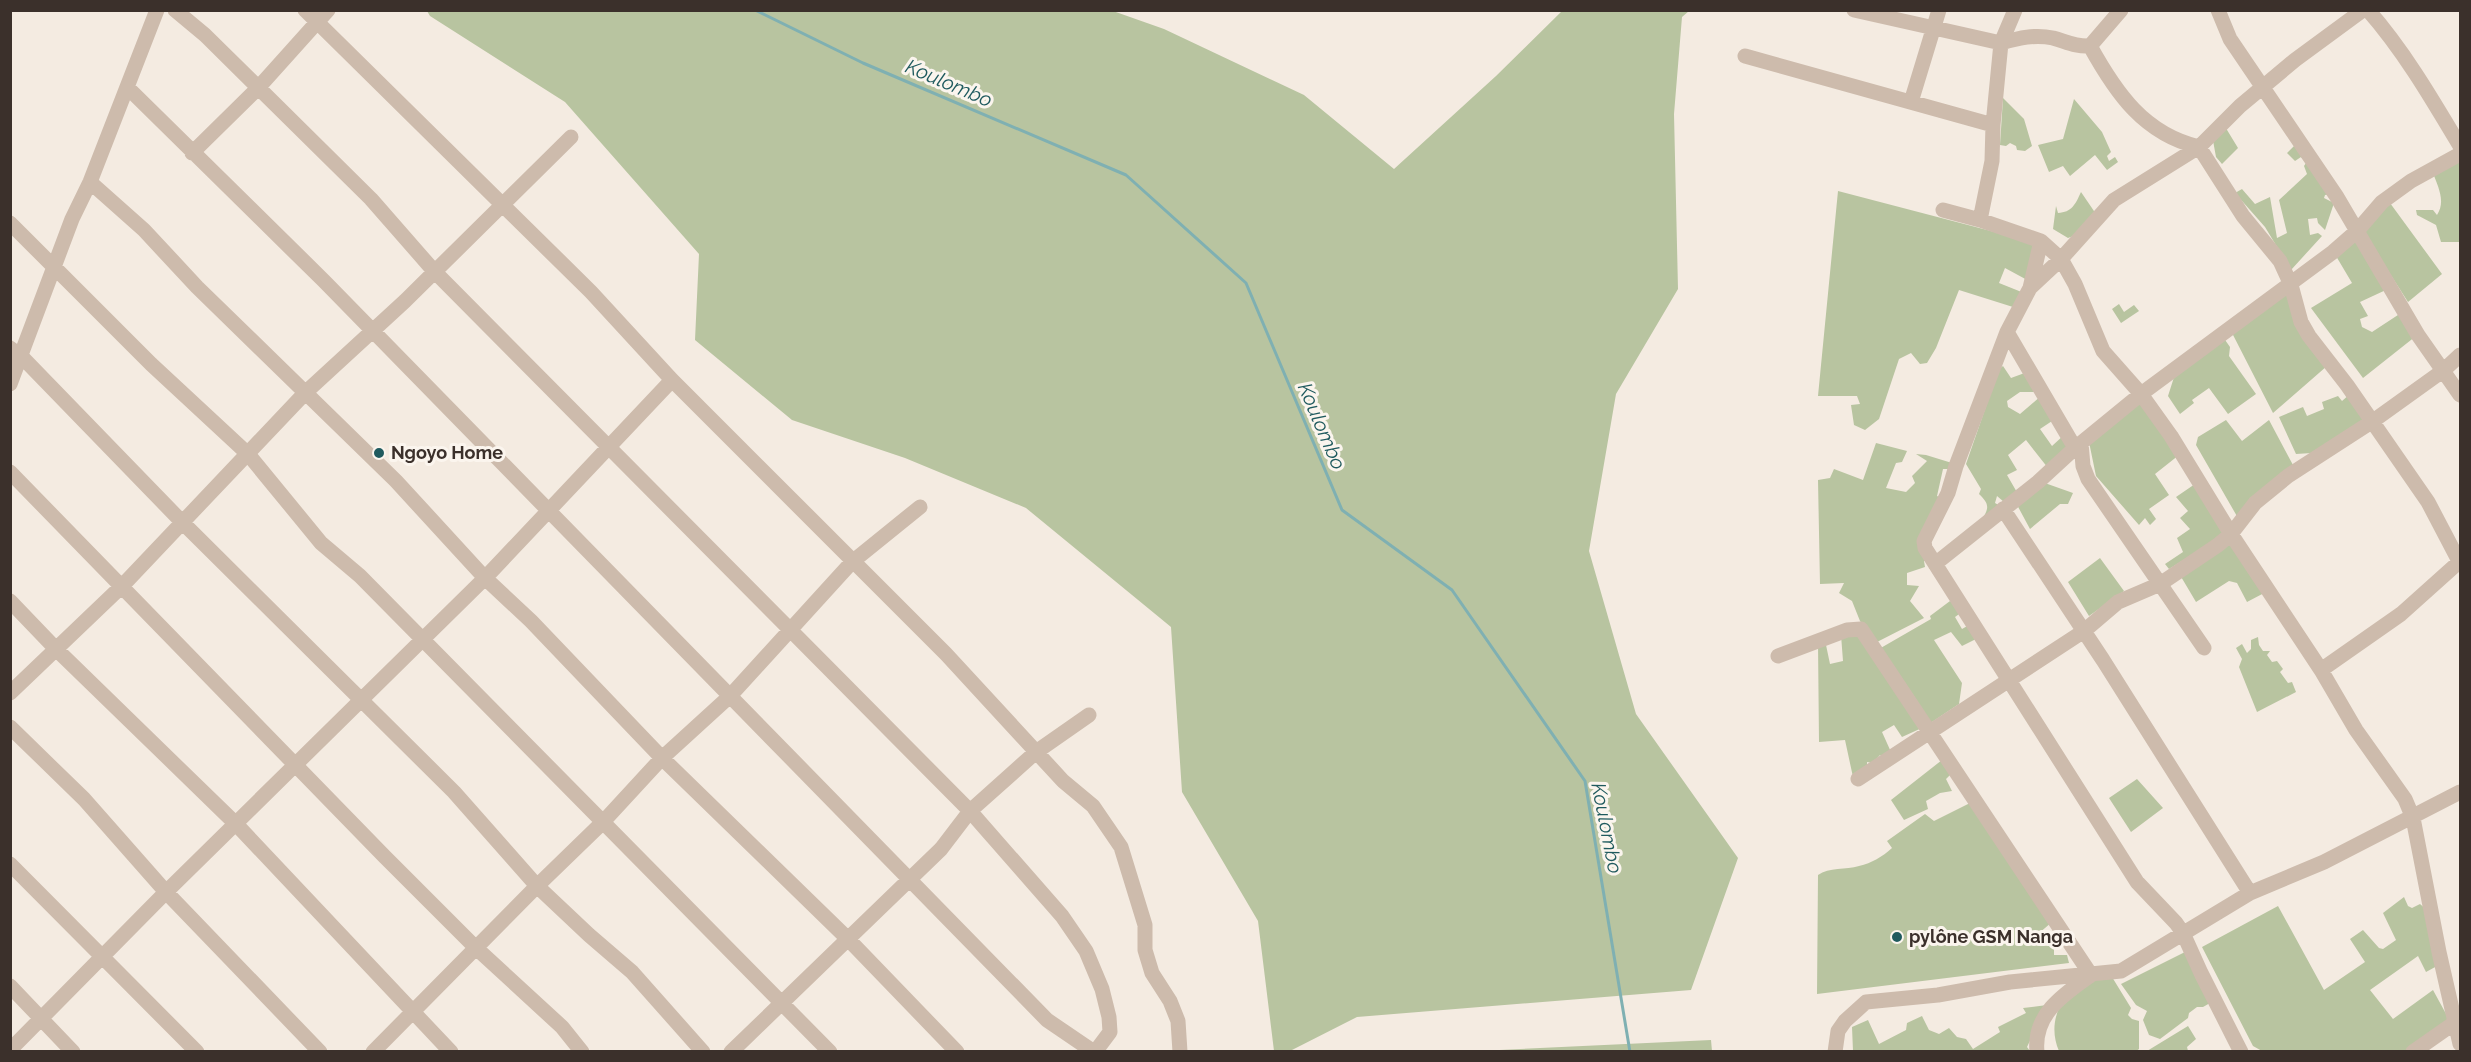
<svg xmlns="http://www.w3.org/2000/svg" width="2471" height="1062" font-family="Raleway,sans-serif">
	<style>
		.green { fill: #b8c4a0 }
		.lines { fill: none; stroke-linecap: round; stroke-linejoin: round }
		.stream { stroke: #7fb0b2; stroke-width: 3 }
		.minor { stroke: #cdbbac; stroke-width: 15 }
		.poi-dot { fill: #1f5a5e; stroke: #fbf5ee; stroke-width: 2 }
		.labels { text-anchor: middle; stroke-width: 6; stroke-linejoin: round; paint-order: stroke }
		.poi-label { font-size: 18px; font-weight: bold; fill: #3b302b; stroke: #fbf5ee; text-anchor: start }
		.water-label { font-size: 20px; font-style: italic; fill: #1f5a5e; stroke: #fbf5ee }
	</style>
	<rect width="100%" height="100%" fill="#f4ebe1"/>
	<path class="green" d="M427,11H1113L1164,29L1304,95L1394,169L1496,76L1562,11H1689L1682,17L1674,114L1678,289L1616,394L1589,551L1636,714L1738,858L1691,990L1357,1017L1290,1051H1274L1258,921L1182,792L1171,627L1026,508L905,458L792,420L695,340L699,254L565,102L430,16Z
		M2003,98L2024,119L2032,146L2025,151L2017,150L2016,146L2010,143L2006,146L2000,145Z
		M2074,99L2102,132L2111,152L2107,156L2109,161L2115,157L2118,162L2107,170L2095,155L2070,176L2063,166L2049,172L2038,145L2063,139Z
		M2224,125L2238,148L2222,164L2216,157L2212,135Z
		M2297,143L2333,194L2325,195L2324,198L2334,203L2325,230L2318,223L2317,218L2308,219L2310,235L2318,233L2322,236L2291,270L2265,227L2235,193L2242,189L2255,204L2270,197L2277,238L2287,233L2279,200L2307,174L2304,166L2306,163L2301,157L2295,161L2287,153Z
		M2460,157V242H2441L2436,225L2417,215L2416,210H2433L2437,215C2446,201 2438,187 2433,173Z
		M1838,191L2037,243L2029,281L2005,268L1999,283L2024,293L2013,307L1959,290L1936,348L1927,363L1920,364L1911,353L1899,359L1879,419L1865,430L1854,425L1851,405L1860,404L1857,396H1818Z
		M2081,192L2096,214L2081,233L2068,238L2053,229L2056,206L2058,213C2072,212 2075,205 2081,192Z
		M2390,203L2442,274L2408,302L2362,230Z
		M2357,236L2388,289L2360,302L2368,316L2360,319L2362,327L2372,332L2401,313L2416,336L2363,378L2311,308L2352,283L2336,256Z
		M2290,289L2327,366L2273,413L2231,331Z
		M2119,304L2124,312L2134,305L2139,311L2121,323L2112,309Z
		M2223,337L2230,347L2229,356L2256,394L2228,414L2209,388L2192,400L2194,403L2180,414L2168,396L2176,371Z
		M2003,366L2011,378L2030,371L2037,392H2020L2007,401L2008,407L2020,414L2041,396L2055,419L2040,429L2052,446L2064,435L2070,447L2048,468L2026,440L2008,455L2017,470L2007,475L2018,494L2004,502L1997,496L1995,503L2002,507L1984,516C1990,506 1987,502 1979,494L1981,489L1966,464L1999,369Z
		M2350,394L2366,419L2312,453L2296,454L2279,417L2303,407L2307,416L2324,409L2322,402L2338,396L2342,401Z
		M2140,400L2179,455L2155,474L2169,495L2149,509L2156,519L2150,525L2145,518L2139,525L2096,476L2089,442Z
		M2226,420L2242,441L2269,420L2293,465L2238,518L2196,445L2198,437Z
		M1876,443L1907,451L1902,462L1896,463L1886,488L1906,492L1915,483L1912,476L1927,461L1916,454L1926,455L1952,463L1949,469H1943L1937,496L1943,499L1919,549L1928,560L1924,561L1925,567L1907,573V585L1919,586L1910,601L1924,618L1877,642L1860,621L1852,601L1839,593L1844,583L1820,584L1818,480L1830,478L1834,469L1863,480Z
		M2042,482L2073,493L2068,504H2060L2030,529L2016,503Z
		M2195,484L2227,533L2169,569L2165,564L2183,552L2177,538L2190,529L2180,518L2188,511L2176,497Z
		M2231,540L2266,592L2247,602L2237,583L2229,581L2196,602L2180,575Z
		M2100,558L2124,591L2089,616L2068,582Z
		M1950,601L1962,612L1955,617L1962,629L1969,625L1978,638L1962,646L1951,632L1934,640L1962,683L1959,704L1929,724L1879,649L1931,619L1930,616Z
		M1861,632L1924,727L1902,737L1894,725L1882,732L1891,752L1884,758L1880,755L1873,763L1867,762V769L1853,777L1845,740L1819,742L1818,643L1826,645L1830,664L1843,661L1841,635Z
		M2258,637L2259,645L2263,651H2270L2267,655L2272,662L2277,661L2283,669L2280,672L2288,683L2292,682L2296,692L2257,712L2239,667L2242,659L2236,648L2242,644L2247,653L2251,649V640Z
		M1942,760L1953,772L1946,779L1952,791L1940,793L1926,801L1928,809L1904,820L1891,800Z
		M2137,779L2163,808L2131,832L2109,798Z
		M1974,801L2052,922L2038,934L2041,939H2046L2054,949V955H2067L2069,963L1817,994L1818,875C1829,867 1846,870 1859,866C1872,863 1882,857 1892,848L1887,841L1925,814L1934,821Z
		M2404,897L2408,906L2412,908L2420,904L2428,911L2437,966L2426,972L2418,956L2370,990L2393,1019L2433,990L2451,1023L2409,1051H2262L2253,1046L2202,947L2278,906L2324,990L2365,962L2350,939L2363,930L2379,948L2383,949L2396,940L2383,913Z
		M2187,951L2210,1003L2203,1007H2197L2189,1013L2188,1018L2160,1039L2149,1035L2143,1020L2147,1011L2136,1005L2121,984Z
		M2112,977L2131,1008L2128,1015L2132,1019L2139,1021V1049L2135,1052L2059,1051C2047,1024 2059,992 2089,982C2096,979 2105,978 2112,977Z
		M2047,1005L2027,1047L2030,1051H1853L1852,1027L1868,1020L1879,1044L1906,1030L1907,1023L1922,1016L1929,1030L1939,1034L1949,1028L1957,1037L1966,1039L1973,1049L2000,1032L1998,1027L2026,1013L2023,1008Z
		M2188,1026L2196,1039L2187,1047L2188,1051H2147Z
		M1711,1040L1712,1051H1478Z"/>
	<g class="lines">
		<path class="stream" d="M755,10L863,63L1126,175L1246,283L1342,510L1452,590L1585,781L1630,1052"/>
		<path class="minor" d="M175,10L205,35L371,199L434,271L970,811L1062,916L1086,951L1102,989L1109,1017L1110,1032L1095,1052
			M305,10L591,292L672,380L946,654L1063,781L1093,806L1121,847L1145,925V950L1152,973L1170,1001L1178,1021L1180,1052
			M1854,10L2001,43C2019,38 2035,34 2053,38C2067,42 2076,47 2090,46L2121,10
			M2218,10L2230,39L2337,197L2418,335L2460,395
			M2368,10C2404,51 2432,99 2460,146
			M2090,46C2116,93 2144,134 2199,147L2243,216L2280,261L2291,285L2301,322L2309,336L2347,385L2428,502L2460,563
			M1745,56L1993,125
			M127,87L324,281L1047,1020L1094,1052
			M1911,102L1939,10
			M192,153L258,88L328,10
			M90,182L144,230L197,287L396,481L485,578L531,621L662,758L848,939L957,1052
			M1943,210L1980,220L2041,241L2061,259L2075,284L2103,351L2141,394L2171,436L2231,534L2321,670L2356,730L2405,799L2413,818L2439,952L2460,1044
			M1980,220L1992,161L1993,125L2001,43L2015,10
			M10,223L151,364L248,454L321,543L360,576L830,1052
			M2041,241L2030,288L2007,332L1956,466L1948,493L1924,541L1925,548L2137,882L2176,923L2183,933L2201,973L2241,1052
			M2031,287L2061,259L2114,200L2199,147L2240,106L2295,60L2363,10
			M2007,332L2075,448
			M10,348L21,356L183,523L454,792L537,886L589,935L632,972L703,1052
			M10,384L72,219L90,182L157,10
			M2081,443L2083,466L2088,479L2204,648
			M10,472L385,857L475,947L562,1027L582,1052
			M2003,509L2103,660L2250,893
			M1935,564L2038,482L2075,448L2141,394L2333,252L2357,231L2382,202L2411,181L2460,154
			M10,601L56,649L236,824L451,1052
			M1778,656L1847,630L1861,629L2091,975C2064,994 2033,1014 2037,1052
			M2321,670L2401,614L2459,562
			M10,693L123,585L306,392L405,301L571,137
			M10,727L84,799L166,892L320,1052
			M1858,779L2084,631L2118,602L2160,584L2218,545L2231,534L2255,503L2288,476L2373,421L2444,370L2460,355
			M10,864L197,1052
			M10,986L73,1052
			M10,1050L166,892L485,578L672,380
			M373,1052L537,886L603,822L662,758L730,696L852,562L920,507
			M731,1052L941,849L970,811L1036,752L1089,715
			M1835,1052L1838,1031L1845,1021L1866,1002L1938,995L2010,982L2121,971L2250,893L2324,862L2460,792
			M2413,1052L2460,1019"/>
	</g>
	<g class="poi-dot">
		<circle cx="379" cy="453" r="6"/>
		<circle cx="1897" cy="937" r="6"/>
	</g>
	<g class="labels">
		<g class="poi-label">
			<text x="391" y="459">Ngoyo Home</text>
			<text x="1909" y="943">pylône GSM Nanga</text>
		</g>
		<g class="water-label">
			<text transform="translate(949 83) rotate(23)" y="7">Koulombo</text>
			<text transform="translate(1322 426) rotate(67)" y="7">Koulombo</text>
			<text transform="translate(1607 828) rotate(79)" y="7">Koulombo</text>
		</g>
	</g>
	<rect width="2471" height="1062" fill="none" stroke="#3b302b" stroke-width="24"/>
</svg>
